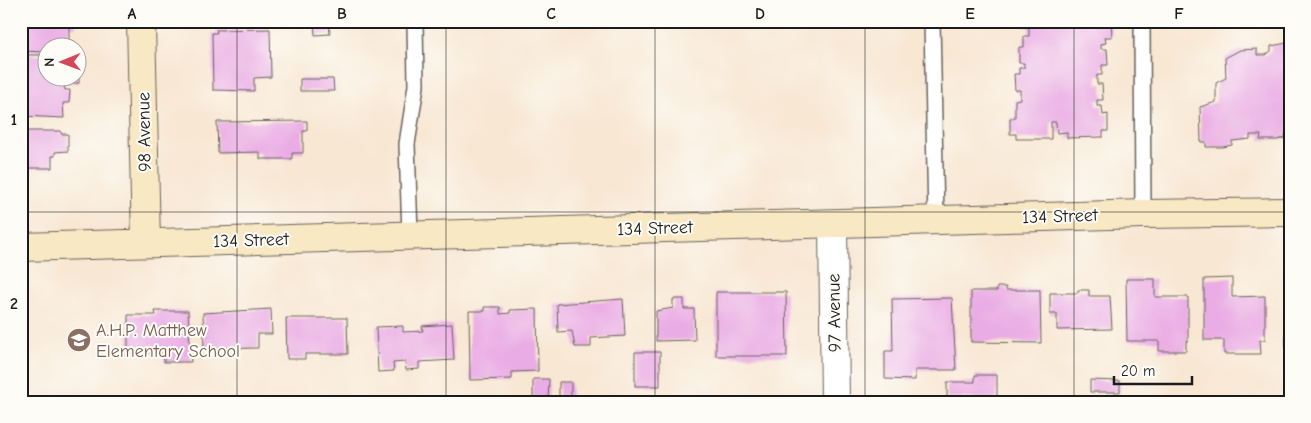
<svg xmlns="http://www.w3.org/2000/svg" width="1311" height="423" font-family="'Comic Neue',sans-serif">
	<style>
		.building { fill: #eaace4 }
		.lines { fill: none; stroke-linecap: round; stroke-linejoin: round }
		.lane-casing { stroke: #69635c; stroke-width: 18 }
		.street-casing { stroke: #69635c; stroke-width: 30 }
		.secondary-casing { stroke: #69635c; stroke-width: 30 }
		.lane { stroke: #fff; stroke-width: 15 }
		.street { stroke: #fff; stroke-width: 28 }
		.secondary { stroke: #f8e8c3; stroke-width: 28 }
		.grid { fill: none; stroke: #1c1c1c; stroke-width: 1; stroke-opacity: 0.55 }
		.labels { text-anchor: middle; stroke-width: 4; stroke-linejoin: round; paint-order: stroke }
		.street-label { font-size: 18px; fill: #1c1c1c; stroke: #fdfcf7 }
		.education-label { font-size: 18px; fill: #785e54; stroke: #fdfcf7; text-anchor: start }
		.neatline { fill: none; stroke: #1c1c1c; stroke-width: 2 }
		.grid-label { font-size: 16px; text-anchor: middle; font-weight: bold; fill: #1c1c1c }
	</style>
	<rect width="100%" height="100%" fill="#fdfcf7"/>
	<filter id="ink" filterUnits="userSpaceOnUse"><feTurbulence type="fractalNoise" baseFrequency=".02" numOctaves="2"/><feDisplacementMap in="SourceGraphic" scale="10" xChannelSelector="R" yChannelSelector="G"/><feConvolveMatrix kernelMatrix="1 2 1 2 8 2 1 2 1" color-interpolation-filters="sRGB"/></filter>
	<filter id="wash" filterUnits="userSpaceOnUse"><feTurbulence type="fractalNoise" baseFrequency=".0096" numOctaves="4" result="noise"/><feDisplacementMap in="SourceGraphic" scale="20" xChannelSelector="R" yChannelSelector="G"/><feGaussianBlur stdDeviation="1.12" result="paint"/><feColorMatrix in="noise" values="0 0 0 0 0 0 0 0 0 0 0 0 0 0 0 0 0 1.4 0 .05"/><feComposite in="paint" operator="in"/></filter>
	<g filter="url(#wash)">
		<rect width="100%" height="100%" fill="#f8e7d3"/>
		<g id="blocks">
			<path class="building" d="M21,21H76V27H69V48H48V52L21,51Z
				M314,21H329L330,34L315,35Z
				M1023,21H1111L1112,37H1105L1106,43L1101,44V49H1107L1108,65H1102V75H1097V84H1102L1103,100H1097V106H1102L1103,115L1108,114V131H1103V137L1067,138V132L1057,133L1056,122H1051V139H1016V134H1010V118H1015V100L1020,99V90H1015L1014,74H1019V68H1024V63H1019V47H1024V36H1029V27H1023Z
				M270,29L271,77L254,78V91L213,90L212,33H217L216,30Z
				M1290,32V134H1285V138L1277,140H1260L1261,135H1250V139L1232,141V145L1223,147H1206V142H1201L1200,107L1216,102V83L1226,78L1225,58L1240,50L1257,49V55H1266L1271,51V46L1287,43V33Z
				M21,55H48V78H79V83H64L65,90H70L69,103H63L64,118L21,116Z
				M300,79H333L334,91H300Z
				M307,121V131H303V153H292V159H260V152L218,153L217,122Z
				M21,131H61V134H68V151L55,152V156H52V168H28L26,182H21Z
				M1232,278V297L1265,296V340H1260L1261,354H1224V340H1204V279Z
				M1126,279H1155V297H1188V341H1186V351H1159V341H1127Z
				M997,287H1006V290H1040L1041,343L971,342V291H997Z
				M1078,290H1089V296H1110L1112,329L1057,330V314H1050V293H1078Z
				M716,292H786L787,356H716Z
				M952,298L956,370H915V380L885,379V351H893L892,299Z
				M623,299L625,336L591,338V347H575L572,331L558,332L557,304Z
				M673,299H684V309H694L695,340L656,341V311L673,308Z
				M1285,302H1290V364H1286Z
				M484,307H500V314L510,313V310L537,309L538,371L512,372V379L470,380L469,311H485Z
				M271,309L272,334H258V348L204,349L203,313Z
				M155,311H188L191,362H164V353H128V315H156Z
				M286,318H347L348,354H305V359H287Z
				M452,324L454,360L419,362V369L406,370L405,362L393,363L394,371L378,372L376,327L403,326V332L423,331L422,326Z
				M635,352H660V386H635Z
				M975,375H997V399L947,398V382H975Z
				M533,379H549L548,402H533Z
				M1090,380L1120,381V392H1090Z
				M559,382H571V401H559Z"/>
		</g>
	</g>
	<g filter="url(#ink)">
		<use href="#blocks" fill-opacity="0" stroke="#69635c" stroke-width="1"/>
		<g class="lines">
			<g class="lane-casing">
				<path id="lane" d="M932,21L936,220
					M1142,21L1143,214
					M410,235L407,144L416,86L415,21"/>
			</g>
			<g class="street-casing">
				<path id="street" d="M833,224L835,402"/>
			</g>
			<g class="secondary-casing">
				<path id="secondary" d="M141,21L146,243
					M21,247L1143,214L1290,212"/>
			</g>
			<use href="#lane" class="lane"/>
			<use href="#street" class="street"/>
			<use href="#secondary" class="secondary"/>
		</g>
	</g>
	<path class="grid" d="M237,21V402M446,21V402M655,21V402M865,21V402M1074,21V402M21,212H1290"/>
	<defs>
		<g id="school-disc" transform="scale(1.25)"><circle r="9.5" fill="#8d6e63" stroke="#fdfcf7"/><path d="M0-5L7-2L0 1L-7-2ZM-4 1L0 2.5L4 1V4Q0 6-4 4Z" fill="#fff"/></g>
	</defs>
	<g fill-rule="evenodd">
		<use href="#school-disc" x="79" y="340"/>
	</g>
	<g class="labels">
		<g class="street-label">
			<text transform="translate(144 132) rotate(-91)" y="6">98 Avenue</text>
			<text transform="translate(1060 216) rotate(-2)" y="6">134 Street</text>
			<text transform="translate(655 228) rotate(-2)" y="6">134 Street</text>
			<text transform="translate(251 240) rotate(-2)" y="6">134 Street</text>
			<text transform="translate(834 313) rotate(-91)" y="6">97 Avenue</text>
		</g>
		<g class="education-label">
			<text x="96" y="336">A.H.P. Matthew<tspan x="96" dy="21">Elementary School</tspan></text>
		</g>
	</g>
	<rect width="1311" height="423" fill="none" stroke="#fdfcf7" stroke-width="55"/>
	<g transform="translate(62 62) rotate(269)"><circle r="24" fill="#fdfcf7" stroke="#a3a29f"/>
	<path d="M0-4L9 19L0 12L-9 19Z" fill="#d1495b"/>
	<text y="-8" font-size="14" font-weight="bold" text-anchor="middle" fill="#1c1c1c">N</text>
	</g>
	<path d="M1114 376v8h78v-8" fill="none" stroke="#1c1c1c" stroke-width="2.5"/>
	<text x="1121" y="376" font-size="15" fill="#1c1c1c" stroke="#fdfcf7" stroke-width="4" paint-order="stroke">20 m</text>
	<rect x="28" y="28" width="1256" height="368" class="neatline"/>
	<g class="grid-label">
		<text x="132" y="19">A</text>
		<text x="342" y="19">B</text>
		<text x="551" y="19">C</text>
		<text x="760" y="19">D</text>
		<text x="970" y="19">E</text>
		<text x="1179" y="19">F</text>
		<text x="14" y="125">1</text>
		<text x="14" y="309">2</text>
	</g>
</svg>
